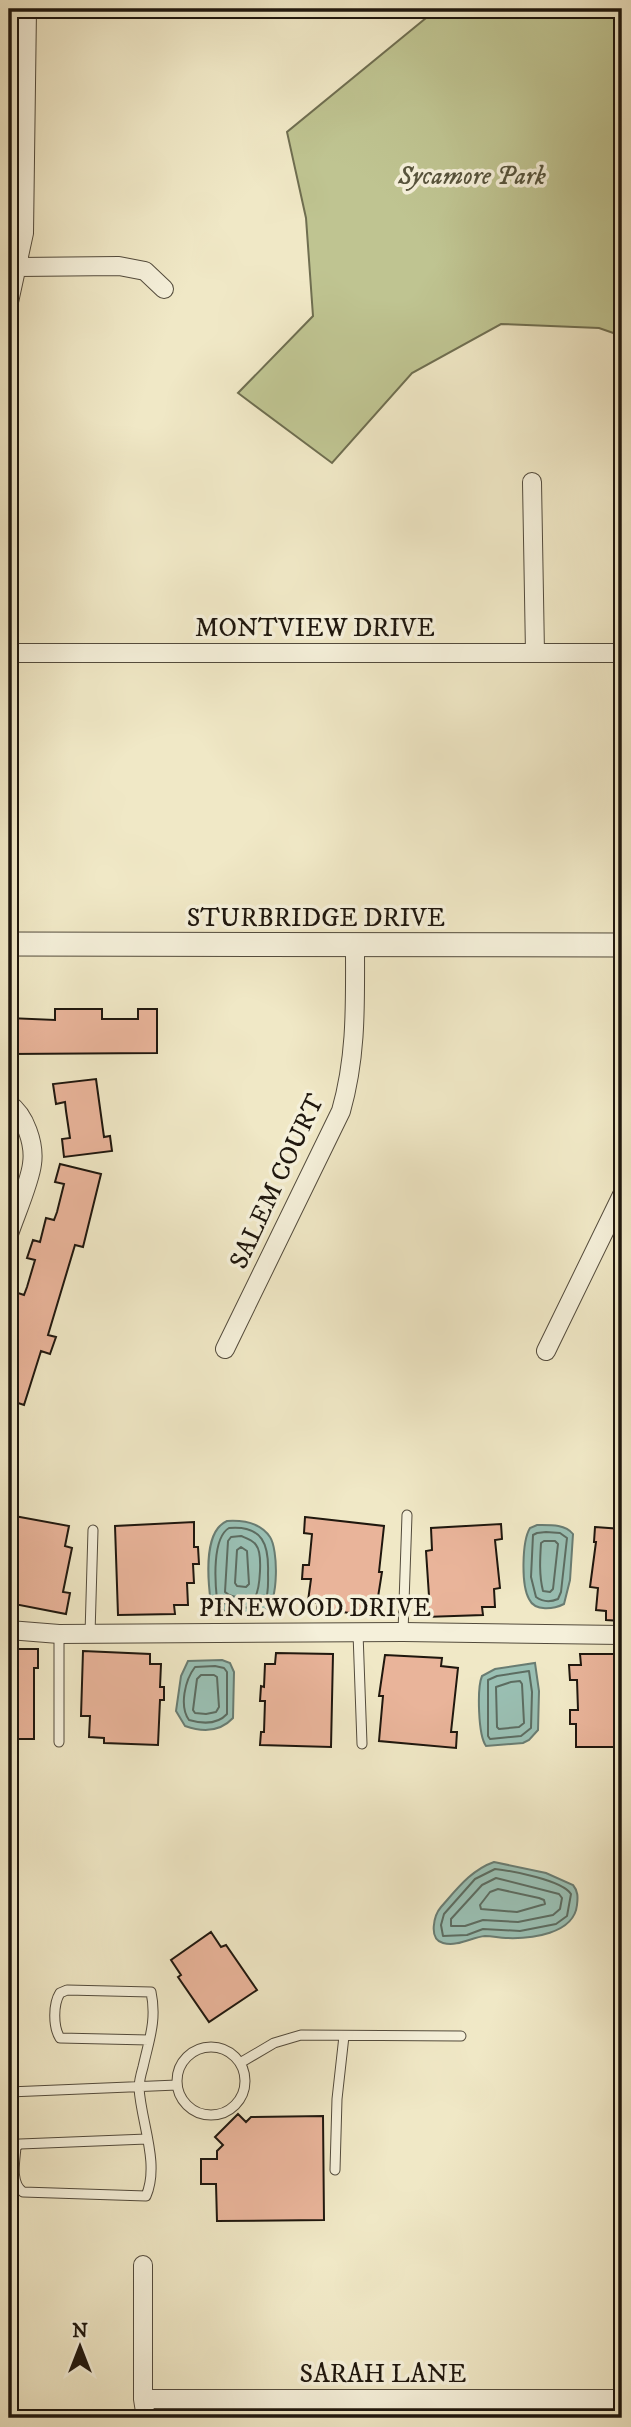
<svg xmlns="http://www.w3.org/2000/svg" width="631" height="2427" font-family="'IM FELL DW Pica',serif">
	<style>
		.green { fill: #bfc491; stroke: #6f6e50; stroke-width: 2 }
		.water { fill: #9ac0b4; stroke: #697c72; stroke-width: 2 }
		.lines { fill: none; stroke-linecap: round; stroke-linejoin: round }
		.shore { stroke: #5c6c61; stroke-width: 2 }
		.building { fill: #e9b49a; stroke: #1f170e; stroke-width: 2 }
		.service-casing { stroke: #534b3c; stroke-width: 11 }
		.minor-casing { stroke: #534b3c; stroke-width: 20 }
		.tertiary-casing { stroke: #534b3c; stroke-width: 25 }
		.service { stroke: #f5f0da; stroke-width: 9 }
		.minor { stroke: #f5f0da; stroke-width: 18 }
		.tertiary { stroke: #f5f0da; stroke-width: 23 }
		.labels { text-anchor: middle; stroke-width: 7; stroke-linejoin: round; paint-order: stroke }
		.park-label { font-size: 26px; font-style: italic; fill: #57543c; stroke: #f5f0da }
		.street-label { font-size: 26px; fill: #1f170e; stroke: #f5f0da }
	</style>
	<rect width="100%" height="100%" fill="#f0e8c6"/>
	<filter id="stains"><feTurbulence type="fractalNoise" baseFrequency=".00286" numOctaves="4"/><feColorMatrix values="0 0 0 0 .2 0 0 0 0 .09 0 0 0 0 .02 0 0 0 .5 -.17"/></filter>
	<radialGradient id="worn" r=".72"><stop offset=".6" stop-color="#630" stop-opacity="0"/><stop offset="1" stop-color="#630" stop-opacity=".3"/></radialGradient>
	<path class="green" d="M437,9H622V336L599,328L501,324L412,373L332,463L238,393L313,316L306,218L287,132Z"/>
	<path class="water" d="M227,1521C243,1520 260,1522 270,1537C278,1549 279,1600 266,1609C258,1615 244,1614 235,1613C226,1611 216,1610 211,1604C208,1582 203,1531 227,1521Z
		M537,1525C550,1525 565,1524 573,1534L570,1580L564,1604C554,1609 535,1612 529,1599C521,1585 522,1541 530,1528Z
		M222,1660L230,1663L234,1672L233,1718C220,1732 202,1732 185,1726L176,1711L181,1676L188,1661Z
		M535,1663L539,1691L538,1730L529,1740L523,1743L486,1746C478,1735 477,1688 482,1676L495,1669Z
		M494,1862L546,1873L573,1885C578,1891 578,1897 577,1905C574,1934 531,1939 506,1938C499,1938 493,1936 485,1936C472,1937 458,1947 443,1943C428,1939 434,1915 441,1907C457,1889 471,1870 494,1862Z"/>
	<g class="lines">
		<path class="shore" d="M229,1528C263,1525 269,1545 268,1573C268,1581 269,1594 265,1601C256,1613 227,1606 217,1600C215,1582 212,1538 229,1528Z
			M546,1532L560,1533L567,1538L561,1592L558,1599C551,1602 543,1602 536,1597L531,1577L533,1535L537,1533Z
			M241,1536C246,1538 253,1540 256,1545C263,1553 260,1589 255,1597C246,1598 232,1599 225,1592L228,1541L231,1537Z
			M544,1541H555L558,1544L553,1589L550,1592L543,1591C539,1575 540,1559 541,1543Z
			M241,1547L247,1551L249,1584L246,1587L237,1586L235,1583L237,1550Z
			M215,1666L224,1668L227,1672V1714C217,1725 203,1724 189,1720C179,1706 185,1680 195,1667Z
			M529,1671L532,1692L531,1728L521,1736L490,1739L488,1736V1680L497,1676Z
			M201,1675H214L217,1677L219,1707L216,1712L206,1714L195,1713L193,1710L197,1679Z
			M511,1682L520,1681L522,1684L524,1723L519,1727L499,1729L497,1727L496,1687Z
			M495,1869C512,1871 562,1880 571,1894L567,1916L556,1924L520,1931L483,1929L467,1935L443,1936L441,1925L444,1914L475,1879Z
			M496,1878L559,1894L562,1898L560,1909L553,1915L518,1922L483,1920L465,1926H451V1919L482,1885Z
			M498,1889L539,1898L544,1900L545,1904L517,1912L481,1909L480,1905L490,1892Z"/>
	</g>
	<path class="building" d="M55,1009H102V1019H138V1009H157V1053L9,1054V1018L55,1020Z
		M96,1079L104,1137L110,1136L112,1151L64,1157L62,1139L70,1138L66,1111L65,1102L56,1104L53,1084Z
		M60,1164L101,1174L83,1247L75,1245L48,1335L56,1337L50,1354L41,1351L24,1405L9,1400V1353L12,1342L9,1341V1313L15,1292L24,1295L27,1287L35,1260L27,1258L33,1240L40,1242L46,1218L54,1220L57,1212L64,1184L55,1182Z
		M9,1515L69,1526L65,1546L72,1548L63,1592L70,1593L66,1614L9,1603Z
		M305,1517L384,1526L379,1572H382L375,1616L333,1611V1613L317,1612L318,1603L308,1601L311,1579H302L303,1565H309L312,1534L304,1533Z
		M194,1522V1547H198L199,1564H193L194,1583H187L188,1605H174L175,1614L118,1615L115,1526Z
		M501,1524L502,1539L495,1540L500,1588L494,1589L495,1607H482L483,1615L425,1617L424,1596H429L426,1551L432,1550L431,1528Z
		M595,1527L622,1529L621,1621L606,1620V1611L596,1610L598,1588L590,1587L596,1542H594Z
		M10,1649H38V1668H34V1739H9Z
		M83,1651L150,1654V1664H161L160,1687H164V1700H160L158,1745L104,1743V1738L89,1737L90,1716H81Z
		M276,1653L333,1654L331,1747L260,1745L261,1732H264L265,1701H260L261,1686L264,1687L265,1664H275Z
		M580,1654H622V1747H576V1724H570V1710H578L577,1680H570L569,1665H581Z
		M385,1655L442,1658L441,1666L458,1668L451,1732H457L456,1748L379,1741L383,1696H379Z
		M211,1932L221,1947L226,1945L257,1990L209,2022L178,1977L181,1975L171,1960Z
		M238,2114L246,2122L251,2117L323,2116L324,2220L217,2221L216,2184H201V2159H217V2151L223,2145L215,2137Z"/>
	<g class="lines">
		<g class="service-casing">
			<path id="service" d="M403,1632L407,1515
				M358,1633L362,1744
				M59,1634V1742
				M90,1634L93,1530
				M177 2081a34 34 0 1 1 68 0a34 34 0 1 1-68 0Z
				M240,2063L274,2043L301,2035L461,2036
				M9,2092L177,2085
				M147,2139L20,2144L16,2147C15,2161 10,2183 23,2192L146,2196C160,2164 141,2122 139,2088C139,2081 141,2074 143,2067C149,2040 157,2020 151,1992L67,1990L60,1993C53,2004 53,2027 60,2038L149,2040
				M335,2170L337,2099L344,2036"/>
		</g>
		<g class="minor-casing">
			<path id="minor" d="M18,267L119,266L145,271L164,289
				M9,302L24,233L27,9
				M532,482L535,653
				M9,653H622
				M9,1104C25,1115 35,1144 32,1164C30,1182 15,1216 9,1234
				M225,1349L341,1111C357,1055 355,1002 355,945
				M546,1351L622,1195
				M9,1630L59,1634L403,1632L622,1635
				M143,2265V2399L146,2418
				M143,2399H622"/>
		</g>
		<g class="tertiary-casing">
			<path id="tertiary" d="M9,944L622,945"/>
		</g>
		<use href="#service" class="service"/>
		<use href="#minor" class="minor"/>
		<use href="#tertiary" class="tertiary"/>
	</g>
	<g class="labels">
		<g class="park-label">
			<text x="472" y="184">Sycamore Park</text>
		</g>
		<g class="street-label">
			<text x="315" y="636">MONTVIEW DRIVE</text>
			<text x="316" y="926">STURBRIDGE DRIVE</text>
			<text transform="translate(276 1181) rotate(-65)" y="9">SALEM COURT</text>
			<text x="315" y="1616">PINEWOOD DRIVE</text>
			<text x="383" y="2382">SARAH LANE</text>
		</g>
	</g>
	<rect width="631" height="2427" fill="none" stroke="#f0e8c6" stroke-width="35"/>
	<rect x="10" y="10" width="610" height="2406" fill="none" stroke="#1f170e" stroke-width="3.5"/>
	<rect x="18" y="18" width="596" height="2392" fill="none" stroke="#1f170e" stroke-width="2"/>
	<g transform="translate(80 2347)" stroke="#f5f0da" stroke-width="5" paint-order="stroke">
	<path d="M0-5L12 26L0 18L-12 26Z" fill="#1f170e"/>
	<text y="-10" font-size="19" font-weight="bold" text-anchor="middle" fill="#1f170e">N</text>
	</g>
	<rect width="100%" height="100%" filter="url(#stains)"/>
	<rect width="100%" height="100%" fill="url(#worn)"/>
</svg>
